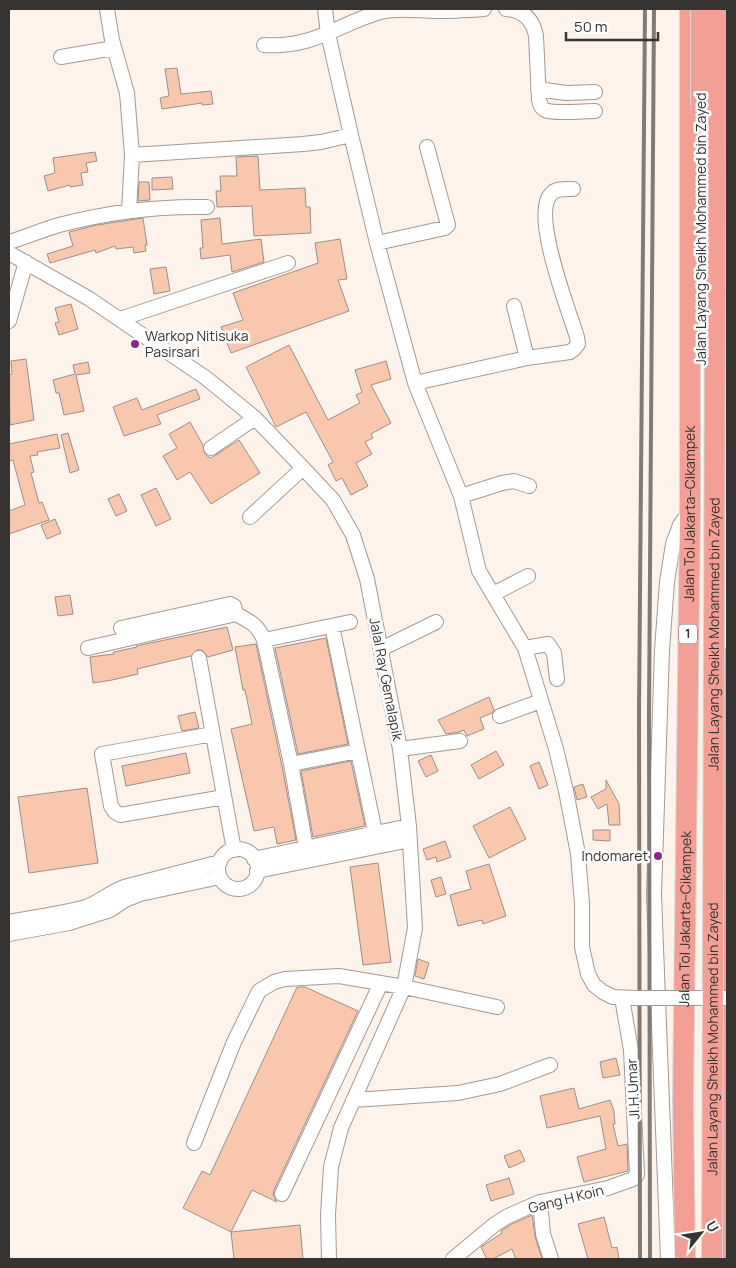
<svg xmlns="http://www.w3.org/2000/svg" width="736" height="1268" font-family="Manrope,sans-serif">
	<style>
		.building { fill: #f9c6ae; stroke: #9b8f8a }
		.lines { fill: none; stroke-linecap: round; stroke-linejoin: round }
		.minor-casing { stroke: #a49a93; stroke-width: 16 }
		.highway-casing { stroke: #d7d6d6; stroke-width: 22 }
		.minor { stroke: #fff; stroke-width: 14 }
		.highway { stroke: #f49f96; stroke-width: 20 }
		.rail { stroke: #817a75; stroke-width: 4 }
		.minor-bridge-casing { stroke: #a49a93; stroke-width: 16; stroke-linecap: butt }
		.highway-bridge-casing { stroke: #d7d6d6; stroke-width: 22; stroke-linecap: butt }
		.minor-bridge { stroke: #fff; stroke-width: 14 }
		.highway-bridge { stroke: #f49f96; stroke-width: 20 }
		.poi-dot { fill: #8d2388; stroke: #fff; stroke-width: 2 }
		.labels { text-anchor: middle; stroke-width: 5; stroke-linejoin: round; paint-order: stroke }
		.shield { fill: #fff; stroke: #73706e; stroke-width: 1 }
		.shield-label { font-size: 12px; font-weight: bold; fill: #373330 }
		.street-label { font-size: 14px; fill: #373330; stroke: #fff }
		.poi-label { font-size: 14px; fill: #373330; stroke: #fff; text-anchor: start }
	</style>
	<rect width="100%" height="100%" fill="#fef3eb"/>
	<path class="building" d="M177,68L181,94L211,91L213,104L202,105V103L162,109L160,98L169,96L165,69Z
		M95,152L97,161L86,163L88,172L81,173L83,185L70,187V185L48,191L44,176L55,173L53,158Z
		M258,156L260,190L305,188L306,207H310L311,233L254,236L252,206L217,207L216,191H221L220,176H237L236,157Z
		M172,177L173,189L152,190V178Z
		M139,182H149L150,200L138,201Z
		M143,218L147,245H145L146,251L134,253L133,247L116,249L115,246L96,253L95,250L50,263L47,254L73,246L69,232L97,225Z
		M220,218L222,244L261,239L264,262L232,272L230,255L201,259L200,248H203L201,220Z
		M340,239L347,279L338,280L349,311L231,353L221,327L243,320L233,293L318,263L315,243Z
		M166,267L170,291L154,294L150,269Z
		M71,304L78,329L59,335L55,323L59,322L55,308Z
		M289,345L328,420L360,403L356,395L362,392L355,370L386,361L391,379L371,385L391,423L371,434L373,438L365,442L372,454L356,463L368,486L351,495L342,478L336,481L328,465L333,462L306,412L276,427L246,367Z
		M26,359L34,420L10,425L9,375L12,374L11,361Z
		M88,362L90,373L76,375L84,411L64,415L59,393H56L53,380L75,374L73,365Z
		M196,389L200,399L157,415L161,424L124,436L113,407L137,398L142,410Z
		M190,422L203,445L204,452L207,456L211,458L239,440L260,473L211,504L190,472L177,480L163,456L177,448L169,434Z
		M68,433L79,470L70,473L61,435Z
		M57,434L60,448L37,452L38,455L30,456L34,472L31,473L39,503L42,502L49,520L9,534V511L25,505L13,460L9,461V444Z
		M156,488L171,519L156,526L141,495Z
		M119,494L127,511L116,516L108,499Z
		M55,519L61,533L47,539L41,525Z
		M70,595L73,614L58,616L55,597Z
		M227,627L233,650L208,657L202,650H197L191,656L137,669L138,674L112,680L93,683L90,657L114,654V652L137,647L136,646Z
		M326,638L348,744L298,754L275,648Z
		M256,644L282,766L296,840L277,844L274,827L254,831L231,729L252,724L245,690H243L235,647Z
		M489,697L494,710L492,713L480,718L484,729L467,736L464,730L459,732L446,734L438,720Z
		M195,712L199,728L182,731L178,716Z
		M496,751L504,765L479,779L471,765Z
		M186,753L190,773L126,786L122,766Z
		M431,755L438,771L426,777L418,761Z
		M351,761L365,826L313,837L301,771Z
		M539,762L548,785L539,789L530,766Z
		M606,780L619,804L620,825H609L607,804L598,809L591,797L606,789Z
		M583,784L587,797L577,800L574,787Z
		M87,788L98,863L29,873L18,797Z
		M510,807L526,839L489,858L473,826Z
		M593,830H610V841L593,840Z
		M445,841L451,857L437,862L436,857L427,860L423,849Z
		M378,863L391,962L363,965L350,867Z
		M489,864L506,916L483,924L482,920L458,926L450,895L471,889L466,871Z
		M441,877L446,894L436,897L431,880Z
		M418,959L429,963L424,979L415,976Z
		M297,987H305L358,1011L274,1190L273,1195L277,1202L252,1190L231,1232L183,1208L202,1171L210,1175Z
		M616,1058L620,1075L603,1078L600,1062Z
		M574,1088L579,1109L610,1100L614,1111L615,1124H613L618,1146L627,1144L628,1171L584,1182L577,1157L606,1149L600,1116L547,1128L540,1096Z
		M520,1150L525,1161L509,1168L504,1156Z
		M509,1178L514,1194L491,1201L486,1185Z
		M532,1215L535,1236L542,1259H516L512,1249L493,1259H487L481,1247L502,1233L501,1231L512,1224Z
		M604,1217L612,1248L617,1247L619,1259H588L578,1224Z
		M300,1225L303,1259H234L231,1232Z"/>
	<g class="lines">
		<g class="minor-casing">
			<path id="minor" d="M107,9L112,40L127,93L132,155L129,211
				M325,9L328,34L351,135L377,243L415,383L461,496L479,571L525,648L556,749L566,791L578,854L582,904V947L588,974L594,985L603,992L613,997L635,998
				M506,9C523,10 533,19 536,36L539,100C540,104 541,108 545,110C553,114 584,111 595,111
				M264,45C315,48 336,25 380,12C398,7 419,11 438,11C453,11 468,10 484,9
				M61,57L114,48
				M538,89L566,93L595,92
				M132,155L303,144L321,142L351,135
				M9,242C26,237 42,230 59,225C108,212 157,206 207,207
				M377,243L445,228L448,225L427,147
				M9,253L88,298L206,378L255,418L303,468L333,500L353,535L367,579L400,749L409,826L415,928L404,987L341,1128L331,1167L328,1215L329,1259
				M514,306L527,358
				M120,319L288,263
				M9,321L26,262
				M415,383L527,358L570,352L574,349L578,344L577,337C569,311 531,214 551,194C556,188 566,189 573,189
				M211,448L255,418
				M461,496L502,483L514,481L529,486
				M250,517L303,468
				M493,594L528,576
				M332,626L375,832
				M121,628L230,604L234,606L236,614
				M264,640L350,622
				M88,648L236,614C251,622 258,625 264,640L291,764L306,848
				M525,648L548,644L554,653L557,679
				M381,649L436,622
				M199,658L234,850
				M500,716L541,701
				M213,734L102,754L111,806L115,812L120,815L224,797
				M400,749L460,741
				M291,764L358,751
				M218 869a20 20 0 1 1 40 0a20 20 0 1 1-40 0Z
				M254,859L409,826
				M257,871L410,840
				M9,922C34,917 61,914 86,907C100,902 110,892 124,887L220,862
				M9,934L69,923L110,910L125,900L140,894L220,877
				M353,1100L458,1093L500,1084L550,1065
				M194,1143L234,1042L259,991L274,982L285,979L339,976L404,987L497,1007
				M282,1194L381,983
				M540,1202L543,1234L551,1259
				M453,1259L494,1225L508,1216L540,1202L608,1188L633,1179L637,1175L631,1050L622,998
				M668,1259L654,895L662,650L667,582L673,544L680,525L690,511"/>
		</g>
		<g class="highway-casing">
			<g id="highway">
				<path id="s1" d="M685,1259L683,1098L690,511V9"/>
				<path d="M724,1259L727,658"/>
			</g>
		</g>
		<use href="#minor" class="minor"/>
		<use href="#highway" class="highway"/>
		<path class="rail" d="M640,1259L639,711L645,9
			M650,1259L649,712L654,9"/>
		<g class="minor-bridge-casing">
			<path id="minor-bridge" d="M635,998H727"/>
		</g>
		<g class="highway-bridge-casing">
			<g id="highway-bridge">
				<path d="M701,105V9"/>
				<path id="s2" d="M712,1259L716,9"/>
			</g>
		</g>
		<use href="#minor-bridge" class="minor-bridge"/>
		<use href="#highway-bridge" class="highway-bridge"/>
	</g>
	<g class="poi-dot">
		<circle cx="135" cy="344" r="5"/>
		<circle cx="658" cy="856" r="5"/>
	</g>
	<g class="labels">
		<rect class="shield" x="679" y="624.5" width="18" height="19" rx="4"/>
		<g class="shield-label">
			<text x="688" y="638">1</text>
		</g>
		<g class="street-label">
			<text transform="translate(701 229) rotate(-90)" y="5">Jalan Layang Sheikh Mohammed bin Zayed</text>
			<text dy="5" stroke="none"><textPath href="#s1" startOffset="745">Jalan Tol Jakarta–Cikampek</textPath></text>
			<text dy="5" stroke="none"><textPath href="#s2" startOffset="625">Jalan Layang Sheikh Mohammed bin Zayed</textPath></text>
			<text transform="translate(386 679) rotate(79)" y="5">Jalal Ray Gemalapik</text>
			<text dy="5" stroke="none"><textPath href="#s1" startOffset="340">Jalan Tol Jakarta–Cikampek</textPath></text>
			<text dy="5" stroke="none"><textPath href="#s2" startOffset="220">Jalan Layang Sheikh Mohammed bin Zayed</textPath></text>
			<text transform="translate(633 1089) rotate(-93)" y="5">JI.H.Umar</text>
			<text transform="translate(566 1199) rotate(-14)" y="5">Gang H Koin</text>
		</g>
		<g class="poi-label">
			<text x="145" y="341">Warkop Nitisuka<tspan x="145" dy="16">Pasirsari</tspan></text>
			<text x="648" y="861" text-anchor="end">Indomaret</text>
		</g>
	</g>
	<rect width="736" height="1268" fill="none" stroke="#373330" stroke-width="20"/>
	<g transform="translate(701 1233) rotate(60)" stroke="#ffffff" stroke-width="4" paint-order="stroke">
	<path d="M0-4L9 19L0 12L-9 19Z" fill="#373330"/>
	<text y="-8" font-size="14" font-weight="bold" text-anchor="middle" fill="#373330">U</text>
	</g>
	<path d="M566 32v8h92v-8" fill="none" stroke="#373330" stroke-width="2.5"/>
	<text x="574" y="32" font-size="15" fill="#373330" stroke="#ffffff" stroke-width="4" paint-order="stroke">50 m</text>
</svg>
